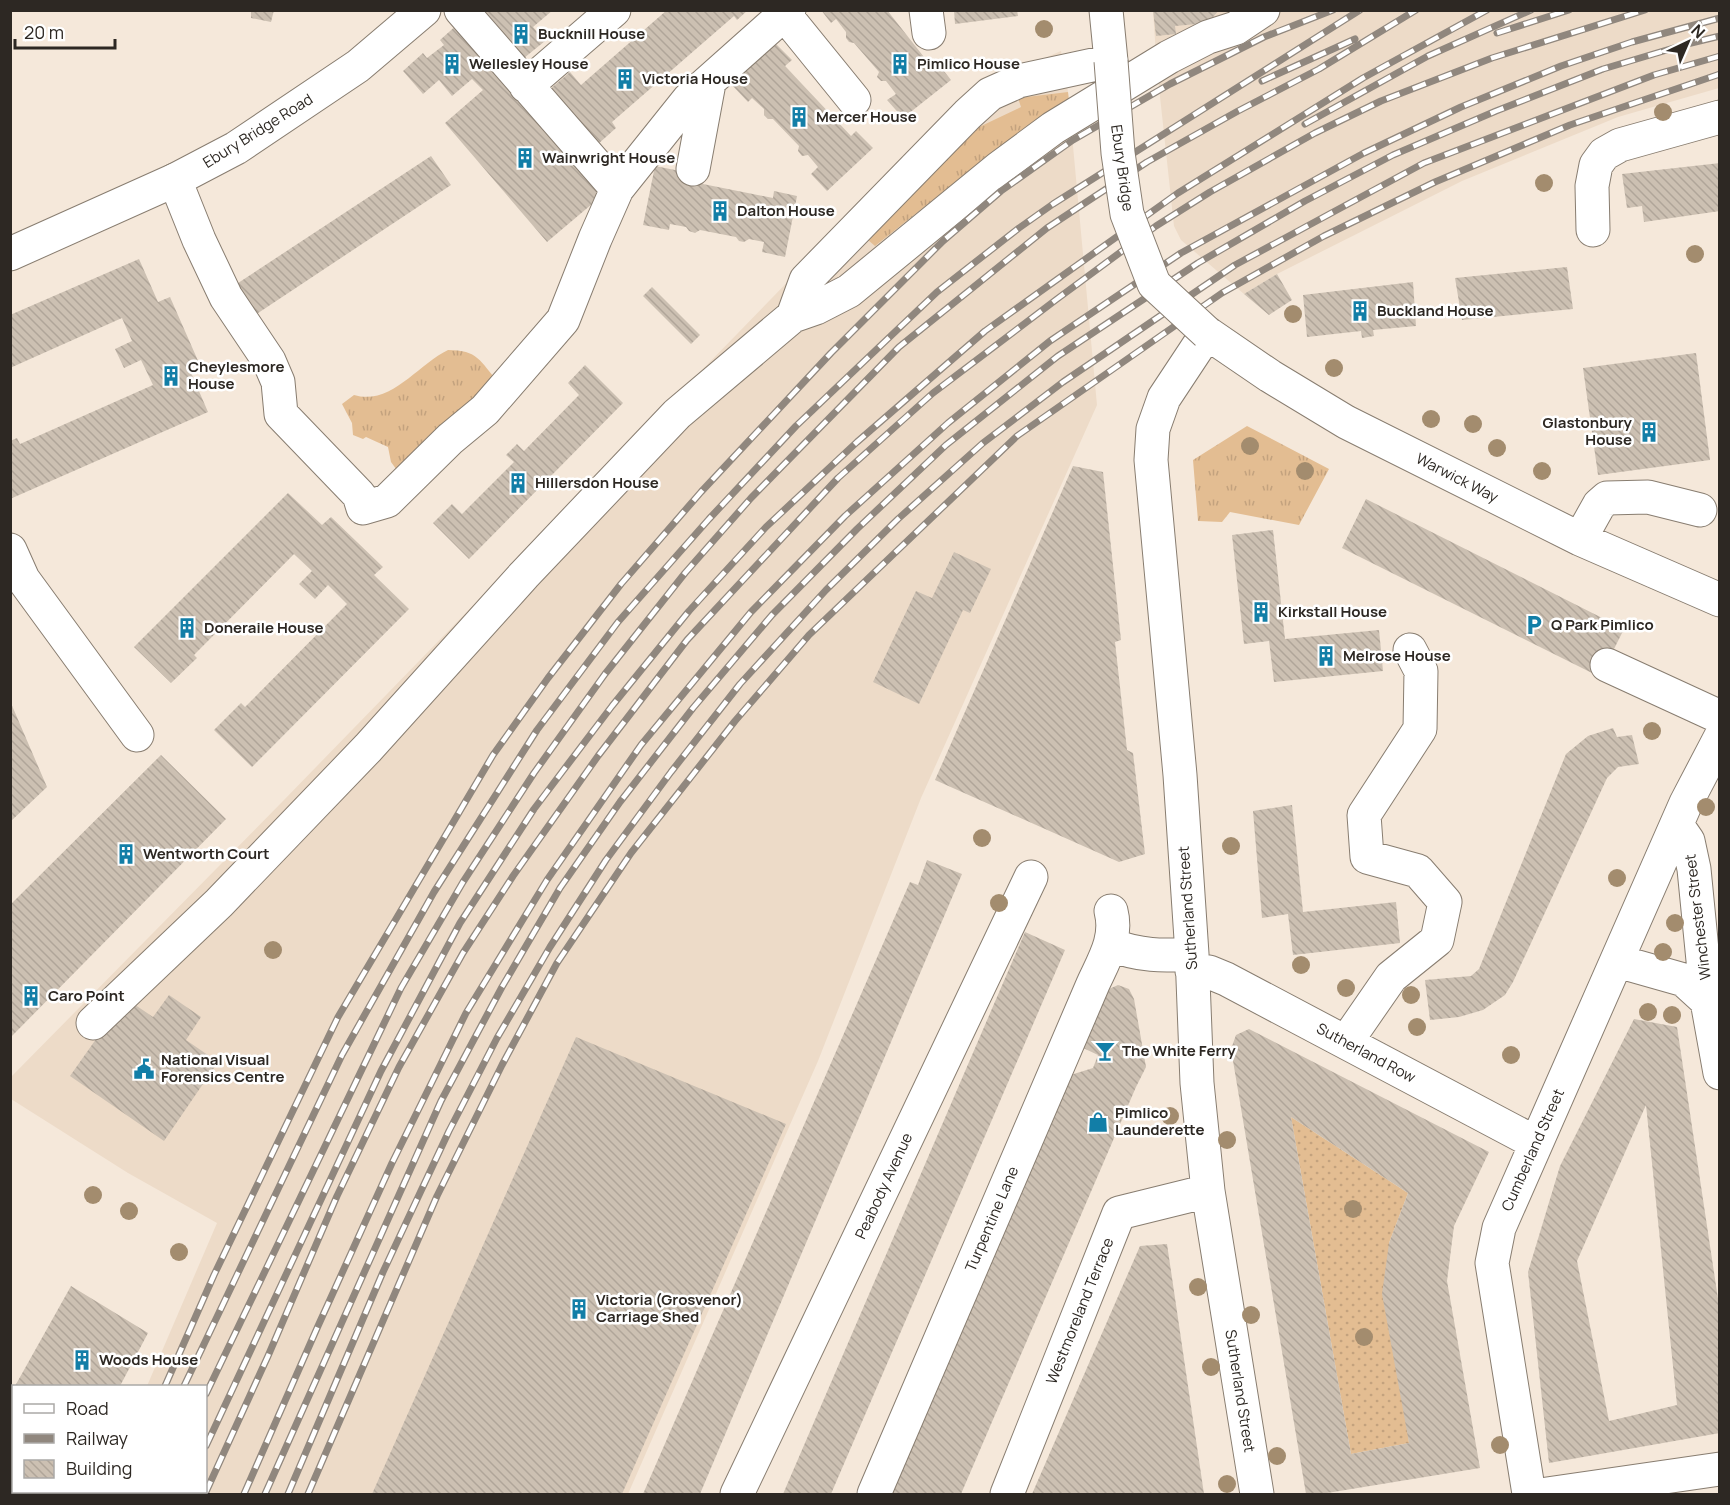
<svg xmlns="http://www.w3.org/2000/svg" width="1730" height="1505" font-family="Manrope,sans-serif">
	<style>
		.built { fill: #eddbc8 }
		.grass { fill: url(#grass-tufts) }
		.garden { fill: url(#garden-dots) }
		.building { fill: url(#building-back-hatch); fill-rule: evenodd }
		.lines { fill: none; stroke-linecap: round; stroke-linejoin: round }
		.minor-casing { stroke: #887d70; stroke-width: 35 }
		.major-casing { stroke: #887d70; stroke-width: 35 }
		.minor { stroke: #fff; stroke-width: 33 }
		.major { stroke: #fff; stroke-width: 33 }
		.rail-casing { stroke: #90877e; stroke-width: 7 }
		.rail { stroke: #fff; stroke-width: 4.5; stroke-dasharray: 14; stroke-linecap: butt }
		.minor-bridge-casing { stroke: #887d70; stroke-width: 35; stroke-linecap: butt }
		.minor-bridge { stroke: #fff; stroke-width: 33 }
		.tree { fill: #a38c6e }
		.labels { text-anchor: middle; stroke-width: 5; stroke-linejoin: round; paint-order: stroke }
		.poi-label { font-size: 15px; font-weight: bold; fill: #2d2823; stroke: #fff; text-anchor: start }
		.street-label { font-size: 15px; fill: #2d2823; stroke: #fff }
	</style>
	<defs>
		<pattern id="grass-tufts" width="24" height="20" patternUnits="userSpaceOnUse" patternTransform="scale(1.5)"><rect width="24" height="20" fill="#e3bd92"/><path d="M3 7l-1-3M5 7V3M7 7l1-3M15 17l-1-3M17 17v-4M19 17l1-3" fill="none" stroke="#c3a27e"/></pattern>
		<pattern id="garden-dots" width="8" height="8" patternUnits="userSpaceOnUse" patternTransform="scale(1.5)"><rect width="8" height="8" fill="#e3bd92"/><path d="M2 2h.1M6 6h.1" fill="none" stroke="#c3a27e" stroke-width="1.8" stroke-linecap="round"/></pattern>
		<pattern id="building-back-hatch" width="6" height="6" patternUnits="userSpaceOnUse" patternTransform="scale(1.5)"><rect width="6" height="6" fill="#ccc0b2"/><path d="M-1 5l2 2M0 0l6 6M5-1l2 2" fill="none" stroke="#b0a599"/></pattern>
	</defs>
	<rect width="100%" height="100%" fill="#f5e8da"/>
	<path class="built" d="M1153,11H1719V88L1618,117L1462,181L1277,274L1244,294L1181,240L1174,226L1157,69Z
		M1061,51L1068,92L1097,405L921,798L818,1061L628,1494H100L102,1492H206V1386H147L217,1223L128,1173L11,1099L10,1078L283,801L977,87Z"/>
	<path class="grass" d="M1068,92L1069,101L977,165L875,246L868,240L977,128L1021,107L1018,98Z
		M448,350C478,350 480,361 498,382L399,473L391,462L388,447L366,437L363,439L353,435L352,423L342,404L354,395C391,406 417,365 448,350Z
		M1247,426L1329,469L1299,525L1230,512L1222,522L1198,521L1193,460Z"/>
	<path class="garden" d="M1291,1117L1408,1193L1389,1243L1409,1443L1351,1454Z"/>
	<path class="building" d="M251,10H274L271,22L251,18Z
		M484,10H553L533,27L545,41L524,58Z
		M667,10H748L737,20L734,16L612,122L616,128L597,145L549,90L570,72L581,85Z
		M821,10H887L931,66L936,61L951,80L903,118L887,100L896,94L886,81H881L877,77L879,72L854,43L849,42L846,38V32L836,19L831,23Z
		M954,10H1017L1018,16L955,24Z
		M1153,10H1219L1208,23L1175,26L1176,34L1156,36Z
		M459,23L605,193L547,242L445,123L483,90L472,79L452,96L439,80L423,94L403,71L423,53L427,58L444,45L440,40Z
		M774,42L792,60L785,66L851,136L856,131L873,148L827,191L811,174L818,167L808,155L802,156L798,151L799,146L773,119H768L764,115V109L752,98L748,102L730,83Z
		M431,156L451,185L252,317L232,287Z
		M1720,163V211L1644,222L1642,206L1627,208L1622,174Z
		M655,166L680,171L678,179L773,198L774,191L797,196L785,257L762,252L764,242L749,239L744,242L739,241L736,237L700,230L695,233L689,231L686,227L670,224L669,230L643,225Z
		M139,259L158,302L170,297L199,363L189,368L208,412L10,499V441L17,438L20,444L153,385L141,360L124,368L115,349L132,341L122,318L10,368V315Z
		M1567,267L1573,309L1462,320L1455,278Z
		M1277,274L1292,300L1269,315L1244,294Z
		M1413,282L1416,326L1373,330L1374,336L1362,338L1361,331L1307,337L1303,295Z
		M652,287L700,335L691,344L643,296Z
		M1696,353L1710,460L1598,475L1583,368Z
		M585,365L623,403L469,559L433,523L452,504L462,514L514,462L506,455L517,444L524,451L579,395L568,383Z
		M1073,466L1103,472L1121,640L1115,642L1127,750L1133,753L1145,854L1119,862L935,780Z
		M288,493L322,525L331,517L383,567L374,575L409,609L252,767L214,730L241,703L245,707L347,604L328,585L315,599L299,584L312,571L294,554L194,655L197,658L171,683L134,647Z
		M1366,499L1624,629L1600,677L1342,548Z
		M1273,530L1285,639L1379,630L1383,671L1274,682L1269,641L1244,644L1232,535Z
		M954,552L991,569L970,613L963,610L919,704L873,682L916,591L932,598Z
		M10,701L47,787L10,822Z
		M1613,728L1617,737L1632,735L1639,764L1618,767L1607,778L1513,982L1505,995L1483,1010L1459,1017L1430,1020L1425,980L1471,976L1479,969L1566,754L1588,736Z
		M161,755L226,819L10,1038V905Z
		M1292,805L1303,912L1396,902L1400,943L1293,955L1288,914L1262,918L1253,811Z
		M927,860L962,874L700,1494H643L910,882L918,885Z
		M1025,932L1065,950L831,1494H783Z
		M1118,985L1129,989L1134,999L1146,1067L1136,1087L961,1494H884L1064,1077L1093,1068L1098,1055L1081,1047L1109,989Z
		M169,995L201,1017L186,1040L218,1062L164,1141L70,1076L125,998L153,1017Z
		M1634,1019L1677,1027L1720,1312V1433L1549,1463L1528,1272L1560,1166ZM1646,1105L1677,1405L1609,1421L1577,1261Z
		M1249,1029L1489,1152L1454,1226L1447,1281L1480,1468L1321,1494H1306L1231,1049L1236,1035ZM1291,1117L1408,1193L1389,1243L1382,1294L1409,1443L1351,1454Z
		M576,1037L786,1124L622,1494H372Z
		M1167,1244L1204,1494H1032L1140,1246Z
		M71,1286L148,1333L120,1386H15Z
		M14,1390V1492H64L62,1494H10V1395Z"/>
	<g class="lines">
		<g class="minor-casing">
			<path id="minor" d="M461,10L617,189
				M781,10L854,100
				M926,10L929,33
				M526,86L614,10
				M693,169L709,83
				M175,180L199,240L226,297L269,361L278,382L281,414L359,495L363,508L387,501L450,439L485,410L563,320L595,239L617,189L689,99L789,10
				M1593,230L1592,186L1596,165L1604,154L1620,145L1720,117
				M793,316L806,280L968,114L990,94L1019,81L1111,61L1106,10
				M1580,539L1599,505L1607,498L1648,497L1700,510
				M10,550L23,579L137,735
				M1607,665L1720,717
				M1677,825L1688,841L1694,869L1707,1001L1720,1073
				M1112,945C1139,956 1163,956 1192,954
				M1617,961L1684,980L1707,1001
				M1192,971L1209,972L1226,979L1536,1143
				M93,1023L219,903L368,748L524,575L677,414L793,316L816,308L849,291L999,168L1053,128L1169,57L1208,37L1236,28L1263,10
				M1346,1042L1391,977L1437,940L1445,902L1418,871L1367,857L1364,815L1420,729L1421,671L1410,650
				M737,1494L1031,877
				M874,1494L1093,984C1104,960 1118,938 1111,911
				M1007,1494L1119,1213L1208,1191
				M1257,1494L1208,1191L1197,1083L1192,954L1180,775L1151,460L1153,429L1164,398L1207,333L1270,376L1346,422L1580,539L1720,600
				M1529,1494L1492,1263L1499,1228L1686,803L1720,738
				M1547,1494L1720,1469"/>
		</g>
		<g class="major-casing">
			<path id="major" d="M10,254L175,180L236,148L358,66L424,10"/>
		</g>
		<use href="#minor" class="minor"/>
		<use href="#major" class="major"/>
		<g class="rail-casing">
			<path id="rail" d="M1497,33L1569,10
				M1262,81L1355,39
				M1305,124L1428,56L1531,10
				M165,1386L214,1275L338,1017L493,755L548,678L621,584L701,492L831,353L943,241L1001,191L1073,140L1170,84L1264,37L1333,10
				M184,1386L342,1055L434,892L537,730L618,622L709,519L796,426L937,292L1019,228L1053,204L1360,10
				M206,1394L401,988L463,882L534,773L605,674L685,573L751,498L899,347L1047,228L1147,162L1238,111L1319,69L1416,10
				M206,1446L381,1071L460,923L534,809L612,706L689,611L766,527L857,442L985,331L1178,193L1363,78L1487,10
				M112,1494L114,1492
				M132,1494L134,1492
				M159,1494L160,1492
				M180,1494L182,1492
				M205,1494L268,1356L337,1196L399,1067L463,953L513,876L598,756L687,640L838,478L933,393L1057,299L1156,226L1210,192L1315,133L1381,101L1492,58L1645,10
				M244,1494L318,1326L392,1163L466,1013L547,880L641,745L751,612L845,516L948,423L1050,341L1181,253L1364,153L1461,107L1561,66L1632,42L1720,18
				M265,1494L441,1101L502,987L560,888L620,802L693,708L772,615L857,529L946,445L1058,356L1198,263L1305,201L1393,155L1496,111L1603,69L1687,44L1720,36
				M288,1494L383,1272L449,1131L497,1038L550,947L606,860L671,772L740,684L826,590L898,519L983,443L1063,382L1235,265L1424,163L1654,75L1720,56
				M308,1494L437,1196L502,1065L557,963L631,853L735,721L809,635L1017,436L1222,293L1324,236L1435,182L1570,125L1720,74"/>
		</g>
		<use href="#rail" class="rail"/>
		<g class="minor-bridge-casing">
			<path id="minor-bridge" d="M1111,61L1118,153L1127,214L1154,284L1207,333"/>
		</g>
		<use href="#minor-bridge" class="minor-bridge"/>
	</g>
	<g class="tree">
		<circle cx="1044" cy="29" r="9"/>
		<circle cx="1663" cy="112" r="9"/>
		<circle cx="1544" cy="183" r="9"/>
		<circle cx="1695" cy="254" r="9"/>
		<circle cx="1293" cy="314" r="9"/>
		<circle cx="1334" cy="368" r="9"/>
		<circle cx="1431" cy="419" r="9"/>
		<circle cx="1473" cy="424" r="9"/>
		<circle cx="1250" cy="446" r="9"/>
		<circle cx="1497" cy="448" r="9"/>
		<circle cx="1305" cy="471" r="9"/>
		<circle cx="1542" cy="471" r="9"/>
		<circle cx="1652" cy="731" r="9"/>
		<circle cx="1706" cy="807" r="9"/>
		<circle cx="982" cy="838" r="9"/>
		<circle cx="1231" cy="846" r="9"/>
		<circle cx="1617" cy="878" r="9"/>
		<circle cx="999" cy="903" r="9"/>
		<circle cx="1675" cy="923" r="9"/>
		<circle cx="273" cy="950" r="9"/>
		<circle cx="1663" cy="952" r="9"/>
		<circle cx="1301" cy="965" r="9"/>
		<circle cx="1346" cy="988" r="9"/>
		<circle cx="1411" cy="995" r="9"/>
		<circle cx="1648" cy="1012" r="9"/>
		<circle cx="1672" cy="1015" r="9"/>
		<circle cx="1417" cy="1027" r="9"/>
		<circle cx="1511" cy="1055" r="9"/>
		<circle cx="1170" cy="1116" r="9"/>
		<circle cx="1227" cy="1140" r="9"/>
		<circle cx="93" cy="1195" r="9"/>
		<circle cx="1353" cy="1209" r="9"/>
		<circle cx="129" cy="1211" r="9"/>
		<circle cx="179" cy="1252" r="9"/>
		<circle cx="1198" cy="1287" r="9"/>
		<circle cx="1251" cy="1315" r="9"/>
		<circle cx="1364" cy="1337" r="9"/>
		<circle cx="1211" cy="1367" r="9"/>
		<circle cx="1500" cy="1445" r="9"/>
		<circle cx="1277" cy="1456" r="9"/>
		<circle cx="1227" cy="1484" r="9"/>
	</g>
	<defs>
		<g id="building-bare" transform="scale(1.62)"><path d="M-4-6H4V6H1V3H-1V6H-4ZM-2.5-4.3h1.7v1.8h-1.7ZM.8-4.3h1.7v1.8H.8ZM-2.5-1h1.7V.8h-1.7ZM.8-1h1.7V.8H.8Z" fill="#127ea7" stroke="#fff" stroke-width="2.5" paint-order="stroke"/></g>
		<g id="parking-bare" transform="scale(1.62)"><path d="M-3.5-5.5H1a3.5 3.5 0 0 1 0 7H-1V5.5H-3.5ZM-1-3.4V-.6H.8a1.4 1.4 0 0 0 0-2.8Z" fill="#127ea7" stroke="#fff" stroke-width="2.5" paint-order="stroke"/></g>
		<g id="bar-bare" transform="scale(1.62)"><path d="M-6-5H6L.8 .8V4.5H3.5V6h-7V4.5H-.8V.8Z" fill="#127ea7" stroke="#fff" stroke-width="2.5" paint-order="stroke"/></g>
		<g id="civic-bare" transform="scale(1.62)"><path d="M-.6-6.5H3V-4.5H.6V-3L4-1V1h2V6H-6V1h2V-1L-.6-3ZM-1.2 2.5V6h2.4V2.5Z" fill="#127ea7" stroke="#fff" stroke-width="2.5" paint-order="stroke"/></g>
		<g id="shop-bare" transform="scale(1.62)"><path d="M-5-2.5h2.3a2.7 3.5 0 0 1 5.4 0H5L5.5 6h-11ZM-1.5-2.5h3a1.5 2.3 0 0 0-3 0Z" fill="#127ea7" stroke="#fff" stroke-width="2.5" paint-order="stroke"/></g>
	</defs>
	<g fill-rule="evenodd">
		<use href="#building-bare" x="521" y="34"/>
		<use href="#building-bare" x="452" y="64"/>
		<use href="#building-bare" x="900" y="64"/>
		<use href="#building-bare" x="625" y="79"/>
		<use href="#building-bare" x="799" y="117"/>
		<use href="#building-bare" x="525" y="158"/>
		<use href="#building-bare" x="720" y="211"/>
		<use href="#building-bare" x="1360" y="311"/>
		<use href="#building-bare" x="171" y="376"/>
		<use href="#building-bare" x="1649" y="432"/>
		<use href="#building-bare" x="518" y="483"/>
		<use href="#building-bare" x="1261" y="612"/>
		<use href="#parking-bare" x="1534" y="625"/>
		<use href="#building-bare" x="187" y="628"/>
		<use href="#building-bare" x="1326" y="656"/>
		<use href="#building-bare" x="126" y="854"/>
		<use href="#building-bare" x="31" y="996"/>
		<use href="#bar-bare" x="1105" y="1051"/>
		<use href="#civic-bare" x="144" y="1069"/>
		<use href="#shop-bare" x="1098" y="1122"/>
		<use href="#building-bare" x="579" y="1309"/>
		<use href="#building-bare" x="82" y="1360"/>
	</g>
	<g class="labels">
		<g class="poi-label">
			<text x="538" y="39">Bucknill House</text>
			<text x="469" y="69">Wellesley House</text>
			<text x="917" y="69">Pimlico House</text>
			<text x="642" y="84">Victoria House</text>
			<text x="816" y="122">Mercer House</text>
			<text x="542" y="163">Wainwright House</text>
			<text x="737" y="216">Dalton House</text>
			<text x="1377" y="316">Buckland House</text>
			<text x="188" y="372">Cheylesmore<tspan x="188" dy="17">House</tspan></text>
			<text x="1632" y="428" text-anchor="end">Glastonbury<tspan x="1632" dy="17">House</tspan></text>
			<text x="535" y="488">Hillersdon House</text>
			<text x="1278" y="617">Kirkstall House</text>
			<text x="1551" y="630">Q Park Pimlico</text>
			<text x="204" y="633">Doneraile House</text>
			<text x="1343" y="661">Melrose House</text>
			<text x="143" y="859">Wentworth Court</text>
			<text x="48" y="1001">Caro Point</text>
			<text x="1122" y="1056">The White Ferry</text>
			<text x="161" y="1065">National Visual<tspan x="161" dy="17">Forensics Centre</tspan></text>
			<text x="1115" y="1118">Pimlico<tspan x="1115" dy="17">Launderette</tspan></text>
			<text x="596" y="1305">Victoria (Grosvenor)<tspan x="596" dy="17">Carriage Shed</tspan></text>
			<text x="99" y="1365">Woods House</text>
		</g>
		<g class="street-label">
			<text transform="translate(258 131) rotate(-32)" y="5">Ebury Bridge Road</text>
			<text transform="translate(1122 168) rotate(82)" y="5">Ebury Bridge</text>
			<text transform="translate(1457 478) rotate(27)" y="5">Warwick Way</text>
			<text transform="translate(1188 908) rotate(-94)" y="5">Sutherland Street</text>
			<text transform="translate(1698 917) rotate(-97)" y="5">Winchester Street</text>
			<text transform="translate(1366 1053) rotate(28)" y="5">Sutherland Row</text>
			<text transform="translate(1533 1150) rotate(-66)" y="5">Cumberland Street</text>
			<text transform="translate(884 1186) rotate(-65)" y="5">Peabody Avenue</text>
			<text transform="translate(992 1219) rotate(-67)" y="5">Turpentine Lane</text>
			<text transform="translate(1080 1311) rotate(-68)" y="5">Westmoreland Terrace</text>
			<text transform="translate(1240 1391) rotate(81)" y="5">Sutherland Street</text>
		</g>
	</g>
	<rect width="1730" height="1505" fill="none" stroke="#2d2823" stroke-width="24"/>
	<rect x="12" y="1385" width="195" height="108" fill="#ffffff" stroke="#aba9a7" stroke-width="1.5"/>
	<rect x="24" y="1404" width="30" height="9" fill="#ffffff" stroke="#aba9a7" stroke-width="1.5"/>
	<text x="66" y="1415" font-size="18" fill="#2d2823">Road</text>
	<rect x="24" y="1434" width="30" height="9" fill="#90877e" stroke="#aba9a7" stroke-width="1.5"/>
	<text x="66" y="1445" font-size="18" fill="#2d2823">Railway</text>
	<rect x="24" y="1460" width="30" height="18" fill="url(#building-back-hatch)" stroke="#aba9a7" stroke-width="1.5"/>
	<text x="66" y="1475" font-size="18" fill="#2d2823">Building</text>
	<g transform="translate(1688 42) rotate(44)" stroke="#ffffff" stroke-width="4.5" paint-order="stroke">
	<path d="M0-4.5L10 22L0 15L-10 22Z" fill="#2d2823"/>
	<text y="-9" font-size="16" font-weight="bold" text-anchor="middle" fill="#2d2823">N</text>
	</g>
	<path d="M15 39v9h100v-9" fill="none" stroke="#2d2823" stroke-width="3"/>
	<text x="24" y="39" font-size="18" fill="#2d2823" stroke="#ffffff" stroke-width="4.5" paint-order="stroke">20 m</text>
</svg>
